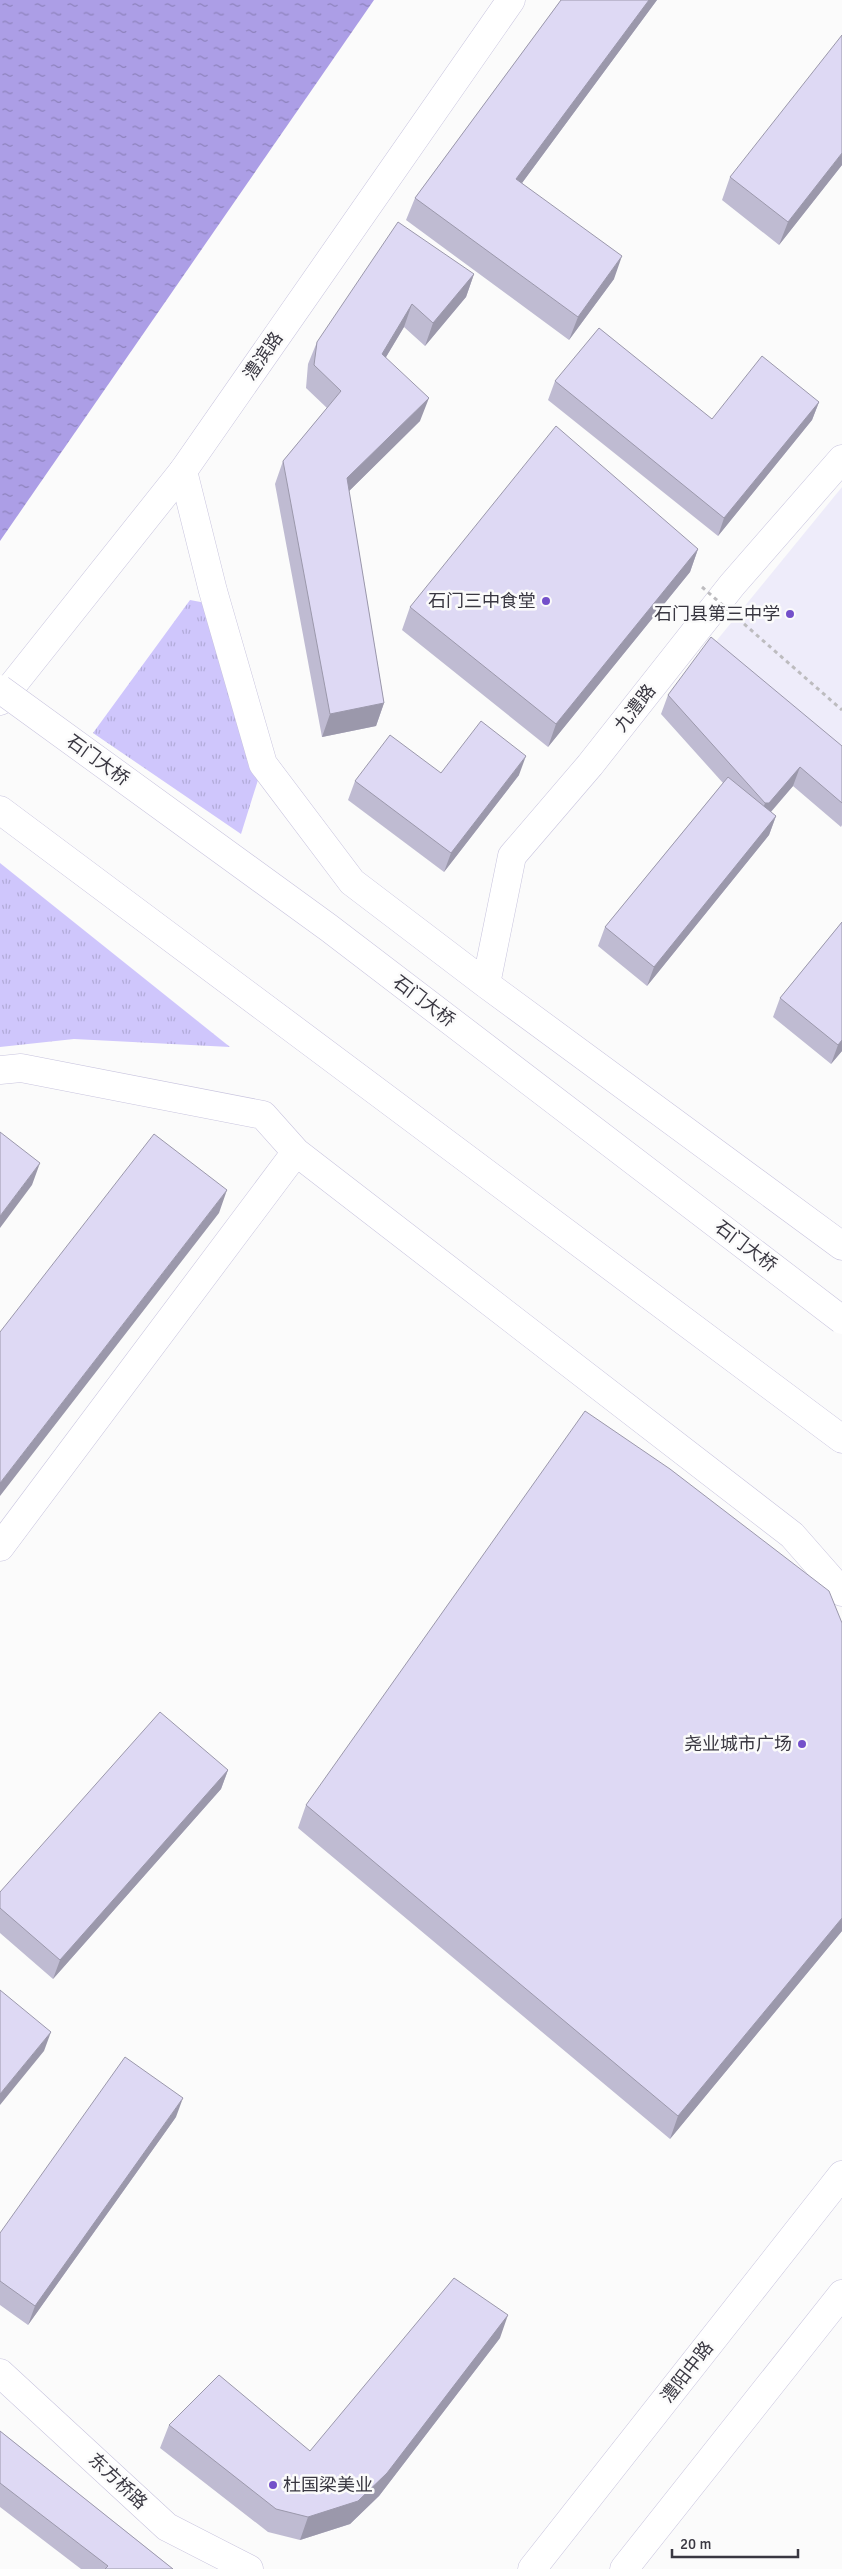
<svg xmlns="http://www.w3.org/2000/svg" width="842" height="2569" font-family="Signika,'Noto Sans SC',sans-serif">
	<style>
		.built { fill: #eeecfa }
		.park { fill: url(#park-tufts) }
		.water { fill: url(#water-ripples) }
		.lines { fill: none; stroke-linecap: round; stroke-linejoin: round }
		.minor-casing { stroke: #c8c4de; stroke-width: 29 }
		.tertiary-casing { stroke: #c8c4de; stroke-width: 29 }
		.primary-casing { stroke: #c8c4de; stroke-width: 29 }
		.minor { stroke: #fff; stroke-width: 28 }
		.tertiary { stroke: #fff; stroke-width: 28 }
		.primary { stroke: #fff; stroke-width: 28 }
		.primary-bridge-casing { stroke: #c8c4de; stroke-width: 29; stroke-linecap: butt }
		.path-bridge { stroke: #bdbcbf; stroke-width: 3; stroke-dasharray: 4 4; stroke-linecap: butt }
		.primary-bridge { stroke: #fff; stroke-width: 28 }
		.wall { fill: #bfbbd2 }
		.shaded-wall { fill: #9b98ab }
		.building { fill: #ded9f4; stroke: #9b98ab }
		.poi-dot { fill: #7450ca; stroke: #fbfbfb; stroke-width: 2 }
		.labels { text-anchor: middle; stroke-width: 5; stroke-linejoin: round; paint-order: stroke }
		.street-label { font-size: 18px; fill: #393741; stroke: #fbfbfb }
		.poi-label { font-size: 18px; fill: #393741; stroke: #fbfbfb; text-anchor: end }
	</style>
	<defs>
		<pattern id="park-tufts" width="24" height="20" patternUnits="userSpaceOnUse" patternTransform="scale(1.25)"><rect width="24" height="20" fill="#cfc6fc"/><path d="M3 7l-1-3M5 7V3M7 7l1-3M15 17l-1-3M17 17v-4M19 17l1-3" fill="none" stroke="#b2abd9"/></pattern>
		<pattern id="water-ripples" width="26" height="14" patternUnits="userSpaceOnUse" patternTransform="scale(1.25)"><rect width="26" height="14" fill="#ac9ee6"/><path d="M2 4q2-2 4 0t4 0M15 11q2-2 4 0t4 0" fill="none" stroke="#8d82bc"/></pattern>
	</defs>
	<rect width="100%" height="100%" fill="#fbfbfb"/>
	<path class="built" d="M842,487V770L704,656Z"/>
	<path class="park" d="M190,600L206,603L263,764L241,834L93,733Z
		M0,863L230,1047L74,1039L0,1047Z"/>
	<path class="water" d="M0,0H374L0,541Z"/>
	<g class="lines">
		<g class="minor-casing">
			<path id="minor" d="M183,471L213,591L263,764L352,882L486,984L842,1246
				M486,984L512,856L590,765L732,585L842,459
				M0,1070L21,1068L263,1115L296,1152L792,1535L842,1592
				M0,1547L296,1152"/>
		</g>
		<g class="tertiary-casing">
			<path id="tertiary" d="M0,701L183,471L511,0
				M0,2373L167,2527L249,2569"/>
		</g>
		<g class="primary-casing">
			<path id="primary" d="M0,810L842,1439
				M532,2569L842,2175
				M624,2569L842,2294"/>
		</g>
		<use href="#minor" class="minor"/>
		<use href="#tertiary" class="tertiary"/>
		<use href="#primary" class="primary"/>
		<g class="primary-bridge-casing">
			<path id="primary-bridge" d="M0,689L329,928L842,1320"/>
		</g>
		<path class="path-bridge" d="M702,587L842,710"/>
		<use href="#primary-bridge" class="primary-bridge"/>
	</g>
	<path class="wall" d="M561,0H657L522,183L614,279L569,340L406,220L415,198Z
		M842,165L779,245L722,200L730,177Z
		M474,274L466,297L425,346L404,327L386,357L420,421L349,491L384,703L376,726L322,737L275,484L283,461L327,408L306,388L308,364L317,342Z
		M555,381L712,419L819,402L812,420L718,536L548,400Z
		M698,549L690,572L548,747L402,630L410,607Z
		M668,695L842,746V825L841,827L793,786L771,812L776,816L769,835L647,986L598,946L605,927L723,783L661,714Z
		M441,773L519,775L444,872L348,800L355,781Z
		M842,922V1051L831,1064L773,1017L780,998Z
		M842,1623V1931L670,2139L298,1828L306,1805Z
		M228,1770L221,1789L53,1979L0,1933V1892Z
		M176,2117L28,2325L0,2305V2233Z
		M500,2338L379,2496L350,2524L300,2540L268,2532L160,2448L169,2425L310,2451Z
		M0,2431L173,2569H81L0,2507Z"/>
	<path class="shaded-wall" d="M649,0H657L508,202L516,179Z
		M842,153V165L779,245L788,222Z
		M622,256L614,279L569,340L578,317Z
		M474,274L466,297L425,346L433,323Z
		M412,304L404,327L374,377L382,354Z
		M429,398L420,421L339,501L347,478Z
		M819,402L812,420L718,536L724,518Z
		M698,549L690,572L548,747L556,724Z
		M384,703L376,726L322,737L330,714Z
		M526,756L519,775L444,872L451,853Z
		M800,767L793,786L762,822H758L765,803Z
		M776,816L769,835L647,986L654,967Z
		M842,1040V1051L831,1064L838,1045Z
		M40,1163L32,1185L0,1228V1216Z
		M227,1190L219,1213L0,1496V1483Z
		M228,1770L221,1789L53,1979L60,1960Z
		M842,1918V1931L670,2139L678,2116Z
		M51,2032L44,2051L0,2105V2094Z
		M183,2098L176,2117L28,2325L35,2306Z
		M508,2315L500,2338L379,2496L350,2524L300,2540L308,2517Z"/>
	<path class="building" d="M561,0H649L516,179L622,256L578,317L415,198Z
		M842,35V153L788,222L730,177Z
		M398,222L474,274L433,323L412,304L382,354L429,398L347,478L384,703L330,714L283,461L341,391L314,365L317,342Z
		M599,328L712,419L762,356L819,402L724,518L555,381Z
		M556,426L698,549L556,724L410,607Z
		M711,637L842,746V803L800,767L769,803H765L668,695Z
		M481,721L526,756L451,853L355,781L390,735L441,773Z
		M728,777L776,816L654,967L605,927Z
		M842,922V1040L838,1045L780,998Z
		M0,1132L40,1163L0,1216Z
		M154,1134L227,1190L0,1483V1332Z
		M585,1411L670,1469L829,1591L842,1623V1918L678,2116L306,1805Z
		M160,1712L228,1770L60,1960L0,1908V1892Z
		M0,1990L51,2032L0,2094Z
		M125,2057L183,2098L35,2306L0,2281V2233Z
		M454,2278L508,2315L387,2473L358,2501L308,2517L276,2509L169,2425L219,2375L310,2451Z
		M0,2431L173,2569H105L108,2566L0,2483Z"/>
	<g class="poi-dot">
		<circle cx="546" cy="601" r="5"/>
		<circle cx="790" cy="614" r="5"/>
		<circle cx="802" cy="1744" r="5"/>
		<circle cx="273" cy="2485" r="5"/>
	</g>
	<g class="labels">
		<g class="street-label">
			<text transform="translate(263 356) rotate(-55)" y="6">澧滨路</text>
			<text transform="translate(635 708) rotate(-52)" y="6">九澧路</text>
			<text transform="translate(98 760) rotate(36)" y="6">石门大桥</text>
			<text transform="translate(424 1001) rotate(37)" y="6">石门大桥</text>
			<text transform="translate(746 1246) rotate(37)" y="6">石门大桥</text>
			<text transform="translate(687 2372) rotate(-52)" y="6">澧阳中路</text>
			<text transform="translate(118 2481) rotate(43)" y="6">东方桥路</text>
		</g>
		<g class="poi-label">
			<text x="536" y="607">石门三中食堂</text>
			<text x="780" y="620">石门县第三中学</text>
			<text x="792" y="1750">尧业城市广场</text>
			<text x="283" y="2491" text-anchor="start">杜国梁美业</text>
		</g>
	</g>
	<path d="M672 2549v8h126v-8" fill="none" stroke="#393741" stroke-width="2.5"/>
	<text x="680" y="2549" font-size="15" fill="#393741" stroke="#fbfbfb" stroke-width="4" paint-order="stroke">20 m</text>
</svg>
